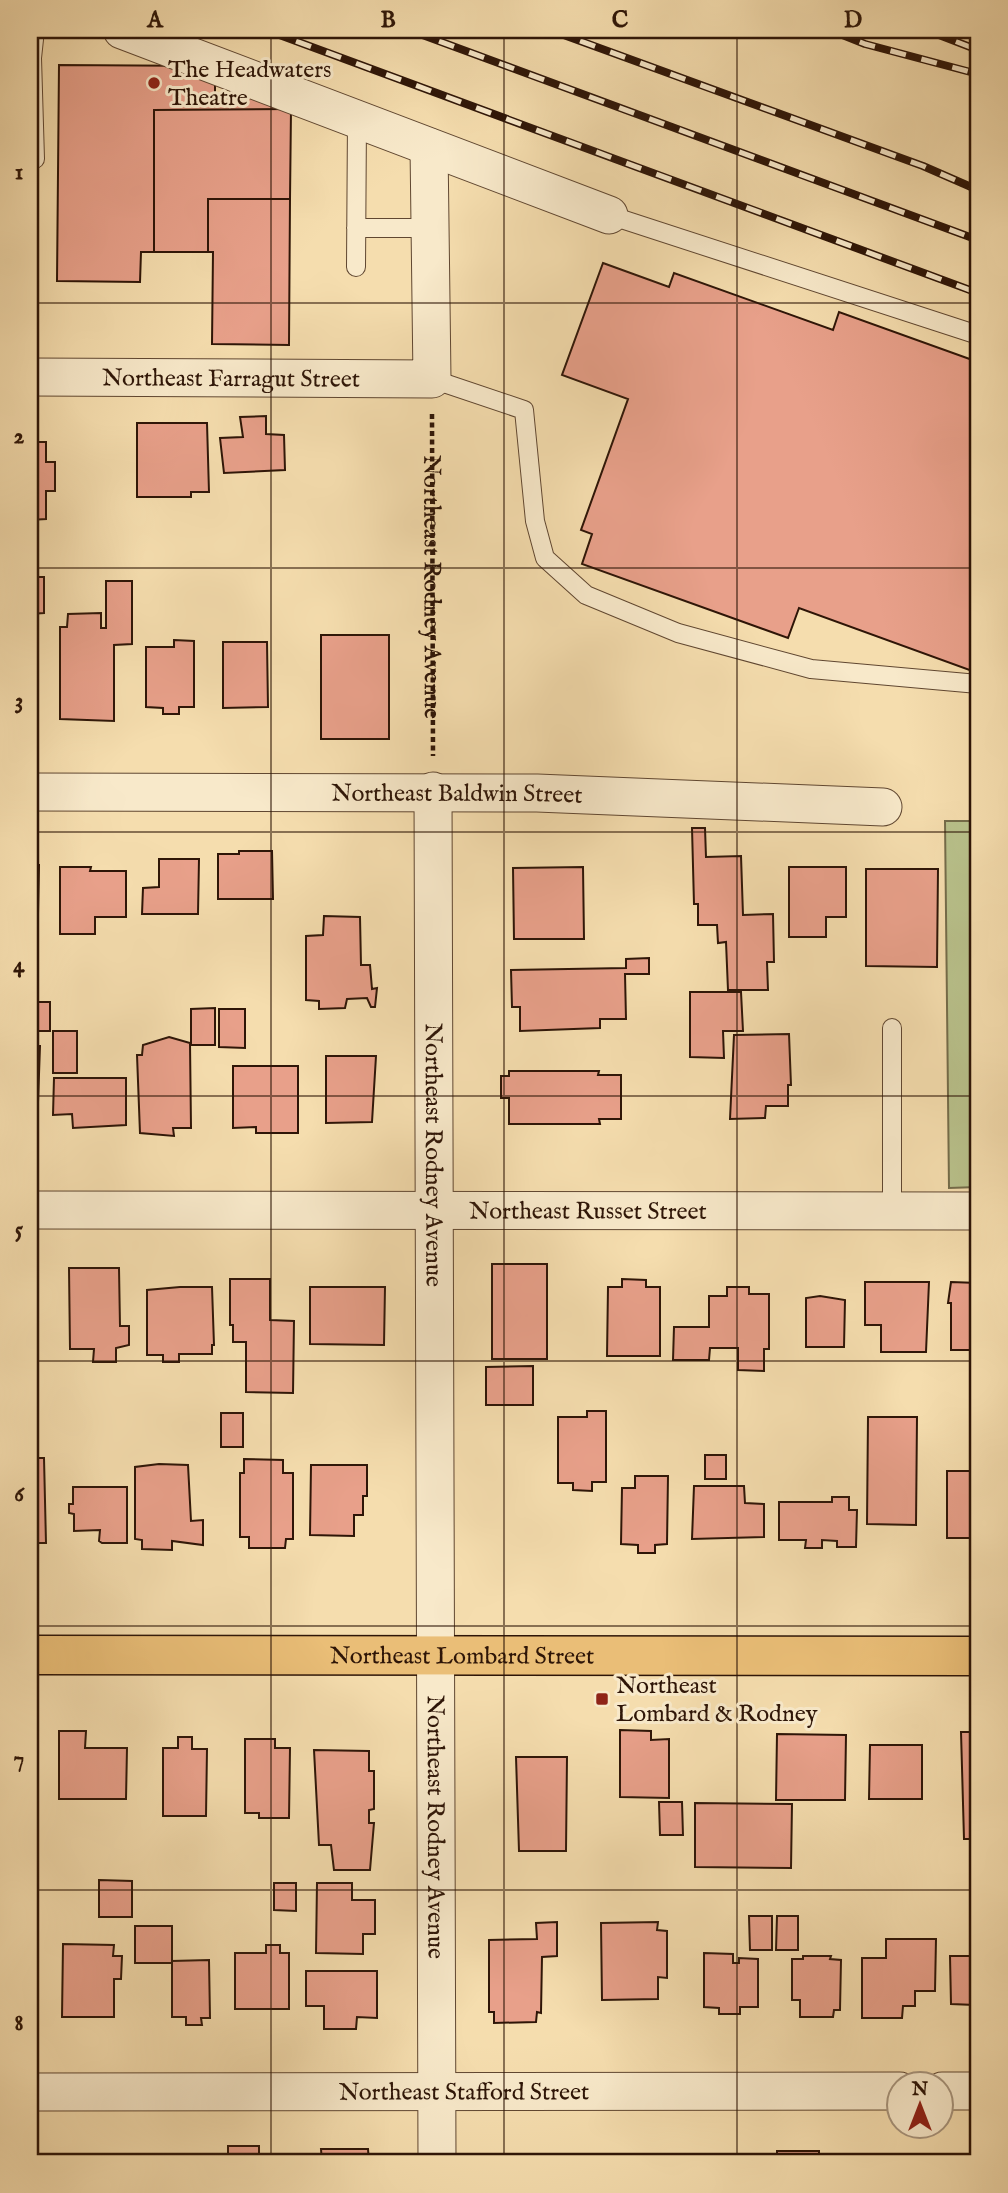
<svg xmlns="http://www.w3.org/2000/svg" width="1008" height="2193" font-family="'IM FELL English',serif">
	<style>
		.green { fill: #b9c28c; stroke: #746c4a; stroke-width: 2 }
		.building { fill: #e8a08a; stroke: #2e1507; stroke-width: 2 }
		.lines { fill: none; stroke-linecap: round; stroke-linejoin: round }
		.lane-casing { stroke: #604731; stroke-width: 20 }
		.street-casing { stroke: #604731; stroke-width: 39 }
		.primary-casing { stroke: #2e1507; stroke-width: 41 }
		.path { stroke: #2e1507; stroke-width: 4.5; stroke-dasharray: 5 3.5; stroke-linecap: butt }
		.lane { stroke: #f8e9ca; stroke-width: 18 }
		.street { stroke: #f8e9ca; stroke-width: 37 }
		.primary { stroke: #eabe77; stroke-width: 38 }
		.rail-casing { stroke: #2e1507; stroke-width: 8 }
		.rail { stroke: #f8e9ca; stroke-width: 5; stroke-dasharray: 16; stroke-linecap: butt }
		.grid { fill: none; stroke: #2e1507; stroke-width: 2; stroke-opacity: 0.55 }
		.poi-dot { fill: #8f2418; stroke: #f8e9ca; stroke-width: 2.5 }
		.labels { text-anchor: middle; stroke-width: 6; stroke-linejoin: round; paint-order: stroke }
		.poi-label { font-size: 24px; fill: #2e1507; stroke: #f8e9ca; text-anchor: start }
		.street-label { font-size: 24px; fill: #2e1507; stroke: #f8e9ca }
		.neatline { fill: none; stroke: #2e1507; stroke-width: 2.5 }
		.grid-label { font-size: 23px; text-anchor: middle; font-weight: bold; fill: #2e1507 }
	</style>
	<rect width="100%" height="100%" fill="#f5ddae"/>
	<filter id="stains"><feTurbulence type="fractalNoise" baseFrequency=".00286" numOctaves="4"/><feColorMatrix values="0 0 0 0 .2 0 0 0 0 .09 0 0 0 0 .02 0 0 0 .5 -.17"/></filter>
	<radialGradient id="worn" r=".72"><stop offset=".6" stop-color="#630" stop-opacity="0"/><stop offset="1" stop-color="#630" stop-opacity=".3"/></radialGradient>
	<path class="green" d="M945,821H978V1187L949,1188Z"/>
	<path class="building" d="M59,65L215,66V98H291V109L154,110V252H141L140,282L57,281Z
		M291,109L290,199H208V252H154V110Z
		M208,199H290L289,345L212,344L213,252H208Z
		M603,263L669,287L674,273L833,330L839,312L978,362V664L975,672L799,608L788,638L582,564L592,534L581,530L628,399L562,375Z
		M266,416V434L284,435L285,470L224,473L220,438L243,437L240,417Z
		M137,423H207L209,492H191V497H137Z
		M30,442H46V462H55V491H46V519L30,520Z
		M30,577H44V613L30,614Z
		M106,581H132V644L114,645V721L60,719V627H67L68,614L101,613V628H106Z
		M321,635H389V739H321Z
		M174,640L194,641V707H179V714H163V708L146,707V647H174Z
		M223,642H267L268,707L223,708Z
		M692,828H705L706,857L741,856L743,915L773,914L774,962H767L768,990H728L726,942L718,943L717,925H698V904H694Z
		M239,851H272L273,899H218V854H239Z
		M159,859H199L198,914H142L143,888L159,887Z
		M30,865H39L38,914H30Z
		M60,867H91L90,871H126V917H95V934H60Z
		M583,867L584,939H514L513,868Z
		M789,867H846V917H826V937H789Z
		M866,869H938L937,967L866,966Z
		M324,916L360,917L361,965H370L372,989L377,988L375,1007H371L367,998L347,999L345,1008L319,1009V1001L306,1000V936L323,935Z
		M649,958V974H625L626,1019H600V1028L520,1031V1007H512L511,970L626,968V959Z
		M690,992H741L743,1031H723L724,1058L690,1057Z
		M30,1002H50V1031H30Z
		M215,1008V1045H191V1009Z
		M219,1009H245V1048L219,1047Z
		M53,1031H77V1073H53Z
		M789,1034L791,1085H788V1106H766L765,1118L730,1119L734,1035Z
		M169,1037L190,1043L191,1128H173L174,1136L140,1133L137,1055H142L143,1045Z
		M30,1046H40L37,1130H30Z
		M326,1056H376L372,1122L326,1123Z
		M233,1066H298V1133H256V1127L233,1128Z
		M509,1071H599L598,1075H621V1119H599L600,1124H509V1098H501V1076H509Z
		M54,1078H126V1125L73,1128L72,1114L53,1115Z
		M492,1264H547V1359H492Z
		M69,1268H119L120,1326H129V1345L116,1348V1362H93L94,1349H70Z
		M230,1279H270V1320L294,1321L293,1393L246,1392V1342H233V1325H230Z
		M622,1279L646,1280V1287H660V1356H607L608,1287H622Z
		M30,1280H34V1348H30Z
		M865,1282H929L926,1352H881V1325H865Z
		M951,1282L978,1283V1350H951V1303H948Z
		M180,1287H212L214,1345H212V1354H179V1362H163V1355H147V1290Z
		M310,1287H385L384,1345L310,1344Z
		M727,1287H749V1294H769V1349H764V1371L738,1370V1348H710L709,1360H673L674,1327H709V1296H727Z
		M820,1296L845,1300L844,1347H806V1298Z
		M533,1366V1405H486V1367Z
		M587,1411H606V1482H592V1491L573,1490V1483H558V1417H587Z
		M221,1413H243V1447H221Z
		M868,1417H917L916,1525L867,1524Z
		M705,1455H726V1479H705Z
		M30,1458H44L46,1543H30Z
		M244,1459L283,1460V1473H293V1539H286L285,1548H249V1537H240V1473H244Z
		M159,1464L188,1465L191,1521L203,1520V1545L172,1541V1550L142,1549V1540L135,1539V1467Z
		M311,1465H367V1496H363V1515H354V1536L310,1535Z
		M947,1471H971V1483H978V1538H947Z
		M635,1476H668L667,1544L655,1545V1553H638V1545L621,1544L622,1488H635Z
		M694,1486H744L745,1503L764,1504V1537L692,1539Z
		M73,1487H127V1543H102L99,1541L100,1530L74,1531V1514L69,1513V1504H73Z
		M832,1497H849V1510H857L856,1547H837V1541L822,1540V1548H805L806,1540H779V1502H832Z
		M620,1730L651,1731V1740L669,1739V1798L620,1797Z
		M59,1731H86L85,1748H127L126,1799H59Z
		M961,1732H978V1839H964Z
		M777,1734L846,1735L845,1800H776Z
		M178,1737H192V1749H207L206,1816H163V1748H178Z
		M245,1739H275V1748H290L289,1818H259V1813H245Z
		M870,1745H922V1799H869Z
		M314,1750L369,1751V1771H374V1809L369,1810V1823H374L370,1870H334L331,1845H319Z
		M516,1757H567L566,1851H519Z
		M659,1802H682L683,1835H660Z
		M695,1803L792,1804L791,1868L695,1867Z
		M99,1880L132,1881V1917H99Z
		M274,1883H296V1911L274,1910Z
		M317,1883H352V1900H375V1934H363V1954L316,1953Z
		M749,1916H772V1950H750Z
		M777,1916H798V1950H776Z
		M557,1922V1956L542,1957L541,2013L537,2012L536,2022L494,2023V2012H489V1940L537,1939L536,1923Z
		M658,1922L657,1930L667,1931V1978L658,1977V1999L602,2000L601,1923Z
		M30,1925H34L33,1981H30Z
		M135,1926H172V1963H135Z
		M886,1939H936L935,1991H915V2006H903L902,2018H862V1958H886Z
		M63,1944L114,1945L113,1956H122L121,1979H114V2017H62Z
		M266,1945H280V1953H289V2009H235V1953H266Z
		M704,1953L733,1954V1963H739V1958L758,1959V2007H740V2014H719V2008L704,2007Z
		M803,1956H831L830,1959L841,1960L840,2010H834L833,2017H800V2000H792V1959H803Z
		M950,1956H978V2016H975V2005L951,2004Z
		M209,1960L210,2018H201L202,2025H186V2017H172V1961Z
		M306,1971H377V2018L357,2017L356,2029H324V2006H306Z
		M228,2146H259V2156H283V2163H228Z
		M321,2149H368L369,2162L373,2163H322Z
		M777,2151H819V2163H777Z
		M97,2154L96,2163H75V2155Z
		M712,2157H736V2163H712Z
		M868,2157H904V2163H868Z"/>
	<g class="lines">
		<g class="lane-casing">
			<path id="lane" d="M35,159L32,58L35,30
				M609,215L978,335
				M356,228H431
				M356,267L357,119
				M432,379L524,410L535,521L545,558L586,595L678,633L811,669L978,684
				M892,1028V1211"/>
		</g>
		<g class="street-casing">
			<g id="street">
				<path d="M122,30L609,215"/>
				<path id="s2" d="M30,377L432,379L429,147"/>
				<path id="s3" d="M433,791L437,2163"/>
				<path id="s4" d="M30,792L537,793L883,807"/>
				<path id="s5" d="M30,1210L978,1211"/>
				<path d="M942,2091H978"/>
				<path id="s6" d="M30,2092L900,2091"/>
			</g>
		</g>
		<g class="primary-casing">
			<g id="primary">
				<path id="s7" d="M30,1655L978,1656"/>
			</g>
		</g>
		<path class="path" id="s1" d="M432,414L433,756"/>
		<use href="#lane" class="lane"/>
		<use href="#street" class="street"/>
		<use href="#primary" class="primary"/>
		<g class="rail-casing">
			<path id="rail" d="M266,30L978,293
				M409,30L978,240
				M550,30L923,166L978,190
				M830,30L865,44L978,74
				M926,30L978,50"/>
		</g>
		<use href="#rail" class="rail"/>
	</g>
	<path class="grid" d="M271,30V2163M504,30V2163M737,30V2163M30,303H978M30,568H978M30,832H978M30,1096H978M30,1361H978M30,1626H978M30,1890H978"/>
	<g class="poi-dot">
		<circle cx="154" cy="83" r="7"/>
		<rect x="595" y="1692" width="14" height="14" rx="3.5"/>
	</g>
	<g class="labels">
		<g class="poi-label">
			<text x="168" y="77">The Headwaters<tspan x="168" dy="28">Theatre</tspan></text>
			<text x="616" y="1693">Northeast<tspan x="616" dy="28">Lombard &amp; Rodney</tspan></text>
		</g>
		<g class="street-label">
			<text dy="8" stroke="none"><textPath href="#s2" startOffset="201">Northeast Farragut Street</textPath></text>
			<text dy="8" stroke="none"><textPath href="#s1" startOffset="173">Northeast Rodney Avenue</textPath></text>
			<text dy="8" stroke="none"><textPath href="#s4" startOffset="427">Northeast Baldwin Street</textPath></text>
			<text dy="8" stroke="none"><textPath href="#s3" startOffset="364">Northeast Rodney Avenue</textPath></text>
			<text dy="8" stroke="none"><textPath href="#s5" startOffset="558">Northeast Russet Street</textPath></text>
			<text dy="8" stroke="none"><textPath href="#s7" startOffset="432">Northeast Lombard Street</textPath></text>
			<text dy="8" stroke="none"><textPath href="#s3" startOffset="1036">Northeast Rodney Avenue</textPath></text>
			<text dy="8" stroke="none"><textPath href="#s6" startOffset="434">Northeast Stafford Street</textPath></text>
		</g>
	</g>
	<rect width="1008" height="2193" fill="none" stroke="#f5ddae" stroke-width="77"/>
	<g transform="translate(920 2105)"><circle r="33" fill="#f8e9ca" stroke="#a7947c" stroke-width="2"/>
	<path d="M0-5L12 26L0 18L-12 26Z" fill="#8f2418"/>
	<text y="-10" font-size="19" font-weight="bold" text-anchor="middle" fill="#2e1507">N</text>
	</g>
	<rect x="38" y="38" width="932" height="2116" class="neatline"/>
	<g class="grid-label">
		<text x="155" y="27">A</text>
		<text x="388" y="27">B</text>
		<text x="620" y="27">C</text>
		<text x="853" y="27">D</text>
		<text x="19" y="179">1</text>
		<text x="19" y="443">2</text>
		<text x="19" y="708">3</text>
		<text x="19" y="972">4</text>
		<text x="19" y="1237">5</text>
		<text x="19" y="1501">6</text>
		<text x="19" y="1766">7</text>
		<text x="19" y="2030">8</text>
	</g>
	<rect width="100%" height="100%" filter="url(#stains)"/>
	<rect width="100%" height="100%" fill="url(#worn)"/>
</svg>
